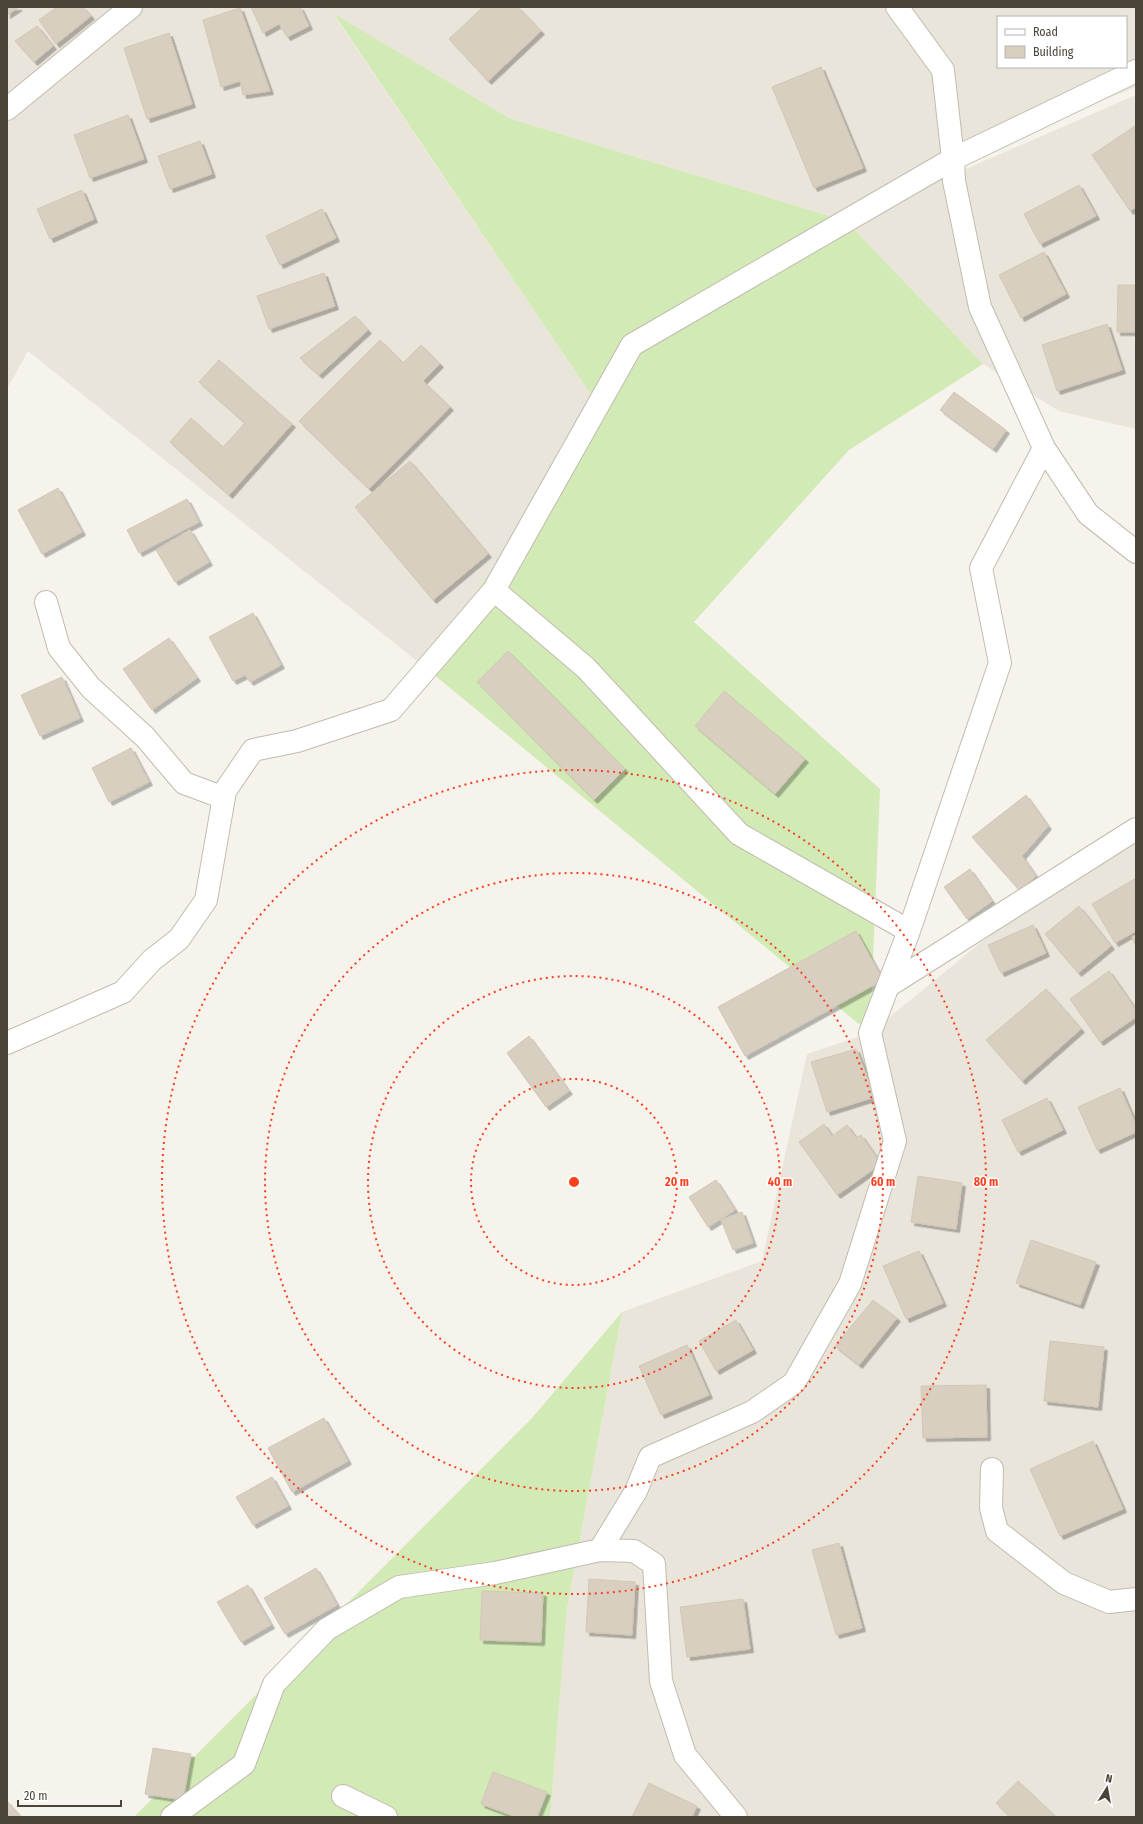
<svg xmlns="http://www.w3.org/2000/svg" width="1143" height="1824" font-family="'Fira Sans Condensed',sans-serif">
	<style>
		.residential { fill: #eae5da; fill-rule: evenodd }
		.grass { fill: #d2eab5 }
		.building { fill: #d8cfc1; stroke: #d3c7b4; filter: url(#shadow) }
		.lines { fill: none; stroke-linecap: round; stroke-linejoin: round }
		.minor-casing { stroke: #c2bbae; stroke-width: 24 }
		.minor { stroke: #fff; stroke-width: 22 }
		.ring { fill: none; stroke: #fc3f1d; stroke-width: 2; stroke-dasharray: 2 4 }
		.centre { fill: #fc3f1d; stroke: #fff; stroke-width: 2 }
		.ring-label { font-size: 12px; text-anchor: middle; font-weight: bold; fill: #fc3f1d; stroke: #fff; stroke-width: 3; stroke-linejoin: round; paint-order: stroke }
	</style>
	<defs>
		<filter id="shadow"><feDropShadow dx="3.5" dy="3.5" stdDeviation="0" flood-color="#0004"/></filter>
	</defs>
	<rect width="100%" height="100%" fill="#f6f3ec"/>
	<path class="residential" d="M7,7H1136V87L953,159L851,219L1136,95V429L1059,411L983,364L846,221L511,119L334,15L598,405L427,669L28,351L7,389ZM998,17H1126V67H998Z
		M1136,816V1817H550L567,1610L622,1312L762,1261L807,1054L870,1033Z"/>
	<path class="grass" d="M334,14L511,119L846,221L983,364L849,450L694,622L880,789L870,1033L427,669L598,405Z
		M622,1312L567,1609L550,1817H134L532,1418Z"/>
	<path class="building" d="M7,7H19L7,15Z
		M57,7H83L91,16L56,44L39,20Z
		M251,7H300L309,26L287,37L279,24L263,33Z
		M483,7H518L541,31L488,81L449,39Z
		M240,8L270,91L243,95L240,81L221,87L203,20Z
		M37,26L53,46L34,62L15,41Z
		M169,33L192,104L147,119L124,48Z
		M821,67L863,168L814,188L772,87Z
		M128,115L144,159L90,178L74,135Z
		M1135,126L1136,207L1130,211L1092,155Z
		M200,141L212,174L170,189L158,156Z
		M1079,185L1096,216L1040,244L1024,214Z
		M82,190L94,219L50,239L37,209Z
		M322,209L336,238L280,265L266,236Z
		M1044,252L1066,294L1021,318L999,275Z
		M324,273L335,306L269,329L257,296Z
		M1118,285H1136V332H1117Z
		M355,316L368,330L319,375L300,358Z
		M1107,324L1122,370L1057,391L1042,345Z
		M380,340L403,363L421,345L440,364L423,381L450,407L369,489L299,421Z
		M219,360L292,424L229,495L170,442L191,418L223,447L245,423L199,382Z
		M954,392L1006,430L993,449L940,410Z
		M410,461L488,554L433,600L355,507Z
		M58,488L82,532L42,554L18,510Z
		M187,499L199,522L139,553L127,530Z
		M190,530L209,562L175,582L156,550Z
		M253,613L281,665L250,682L245,675L233,681L209,637Z
		M169,638L197,678L152,710L123,669Z
		M508,651L625,769L594,800L477,682Z
		M62,677L80,718L40,736L21,695Z
		M724,691L805,759L775,794L695,726Z
		M131,748L149,782L109,802L92,768Z
		M1026,795L1048,826L1022,856L1036,876L1020,891L972,837Z
		M970,869L992,901L967,919L944,887Z
		M1136,878V931L1115,943L1092,904Z
		M1079,906L1111,946L1078,973L1045,934Z
		M1033,925L1046,953L1001,973L988,945Z
		M856,931L883,980L745,1056L718,1007Z
		M1136,935V947L1132,937Z
		M1109,971L1136,1010V1017L1100,1042L1070,999Z
		M1046,989L1081,1029L1022,1081L986,1040Z
		M529,1036L569,1091L546,1107L507,1053Z
		M856,1049L875,1097L827,1112L811,1062Z
		M1120,1088L1136,1125V1132L1097,1150L1078,1107Z
		M1047,1098L1063,1130L1018,1152L1002,1120Z
		M824,1124L832,1136L847,1125L856,1138L861,1135L881,1164L837,1195L799,1142Z
		M918,1176L962,1183L956,1229L911,1222Z
		M716,1180L735,1210L708,1227L689,1197Z
		M742,1212L753,1243L733,1250L721,1220Z
		M1031,1240L1096,1262L1080,1305L1016,1283Z
		M919,1251L943,1303L906,1319L883,1266Z
		M873,1300L897,1318L859,1365L835,1346Z
		M736,1320L753,1350L716,1371L699,1341Z
		M1050,1341L1104,1347L1098,1407L1044,1401Z
		M687,1345L709,1395L661,1415L639,1366Z
		M986,1385L987,1437L923,1438L921,1386Z
		M324,1418L348,1461L292,1492L268,1448Z
		M1093,1441L1123,1509L1060,1536L1030,1469Z
		M272,1477L288,1506L253,1525L236,1497Z
		M839,1543L862,1628L836,1635L812,1550Z
		M316,1568L337,1605L285,1634L264,1598Z
		M589,1579L635,1582L632,1635L586,1632Z
		M248,1585L271,1625L241,1642L217,1602Z
		M482,1591L543,1593L541,1642L480,1640Z
		M743,1599L750,1649L687,1657L680,1607Z
		M153,1748L191,1754L183,1800L145,1794Z
		M493,1772L547,1792L537,1817H516L481,1804Z
		M1018,1781L1056,1817H1010L996,1803Z
		M649,1783L697,1806L692,1817H632Z
		M7,1801L21,1817H7Z"/>
	<g class="lines">
		<g class="minor-casing">
			<path id="minor" d="M897,7L943,70L953,159L954,181L980,307L1044,448L1088,514L1136,552
				M7,109L131,7
				M494,590L586,668L739,834L909,931
				M46,602L59,648L91,688L145,737L184,783L224,798
				M888,986L1136,829
				M7,1043L123,992L152,960L179,939L206,900L225,791L253,750L297,741L391,710L494,590L632,345L953,159L1136,71
				M992,1469L991,1508L997,1531L1064,1583L1109,1602L1136,1599
				M600,1550L636,1491L650,1457L752,1412L794,1383L850,1284L895,1141L870,1033L909,931L1000,663L981,568L1044,448
				M343,1796L386,1817
				M172,1817L244,1764L274,1684L327,1629L399,1587L495,1573L600,1550L634,1551L654,1564L661,1681L685,1755L736,1817"/>
		</g>
		<use href="#minor" class="minor"/>
	</g>
	<g class="ring">
		<circle cx="574" cy="1182" r="103"/>
		<circle cx="574" cy="1182" r="206"/>
		<circle cx="574" cy="1182" r="309"/>
		<circle cx="574" cy="1182" r="412"/>
	</g>
	<circle cx="574" cy="1182" r="6" class="centre"/>
	<g class="ring-label">
		<text x="677" y="1186">20 m</text>
		<text x="780" y="1186">40 m</text>
		<text x="883" y="1186">60 m</text>
		<text x="986" y="1186">80 m</text>
	</g>
	<rect width="1143" height="1824" fill="none" stroke="#4b4439" stroke-width="16"/>
	<rect x="997" y="16" width="130" height="52" fill="#ffffff" stroke="#b7b4b0"/>
	<rect x="1005" y="29" width="20" height="6" fill="#ffffff" stroke="#b7b4b0"/>
	<text x="1033" y="36" font-size="12" fill="#4b4439">Road</text>
	<rect x="1005" y="46" width="20" height="12" fill="#d8cfc1" stroke="#b7b4b0"/>
	<text x="1033" y="56" font-size="12" fill="#4b4439">Building</text>
	<g transform="translate(1107 1788) rotate(11)" stroke="#ffffff" stroke-width="3" paint-order="stroke">
	<path d="M0-3L7 15L0 10L-7 15Z" fill="#4b4439"/>
	<text y="-6" font-size="11" font-weight="bold" text-anchor="middle" fill="#4b4439">N</text>
	</g>
	<path d="M18 1800v6h103v-6" fill="none" stroke="#4b4439" stroke-width="2"/>
	<text x="24" y="1800" font-size="12" fill="#4b4439" stroke="#ffffff" stroke-width="3" paint-order="stroke">20 m</text>
</svg>
